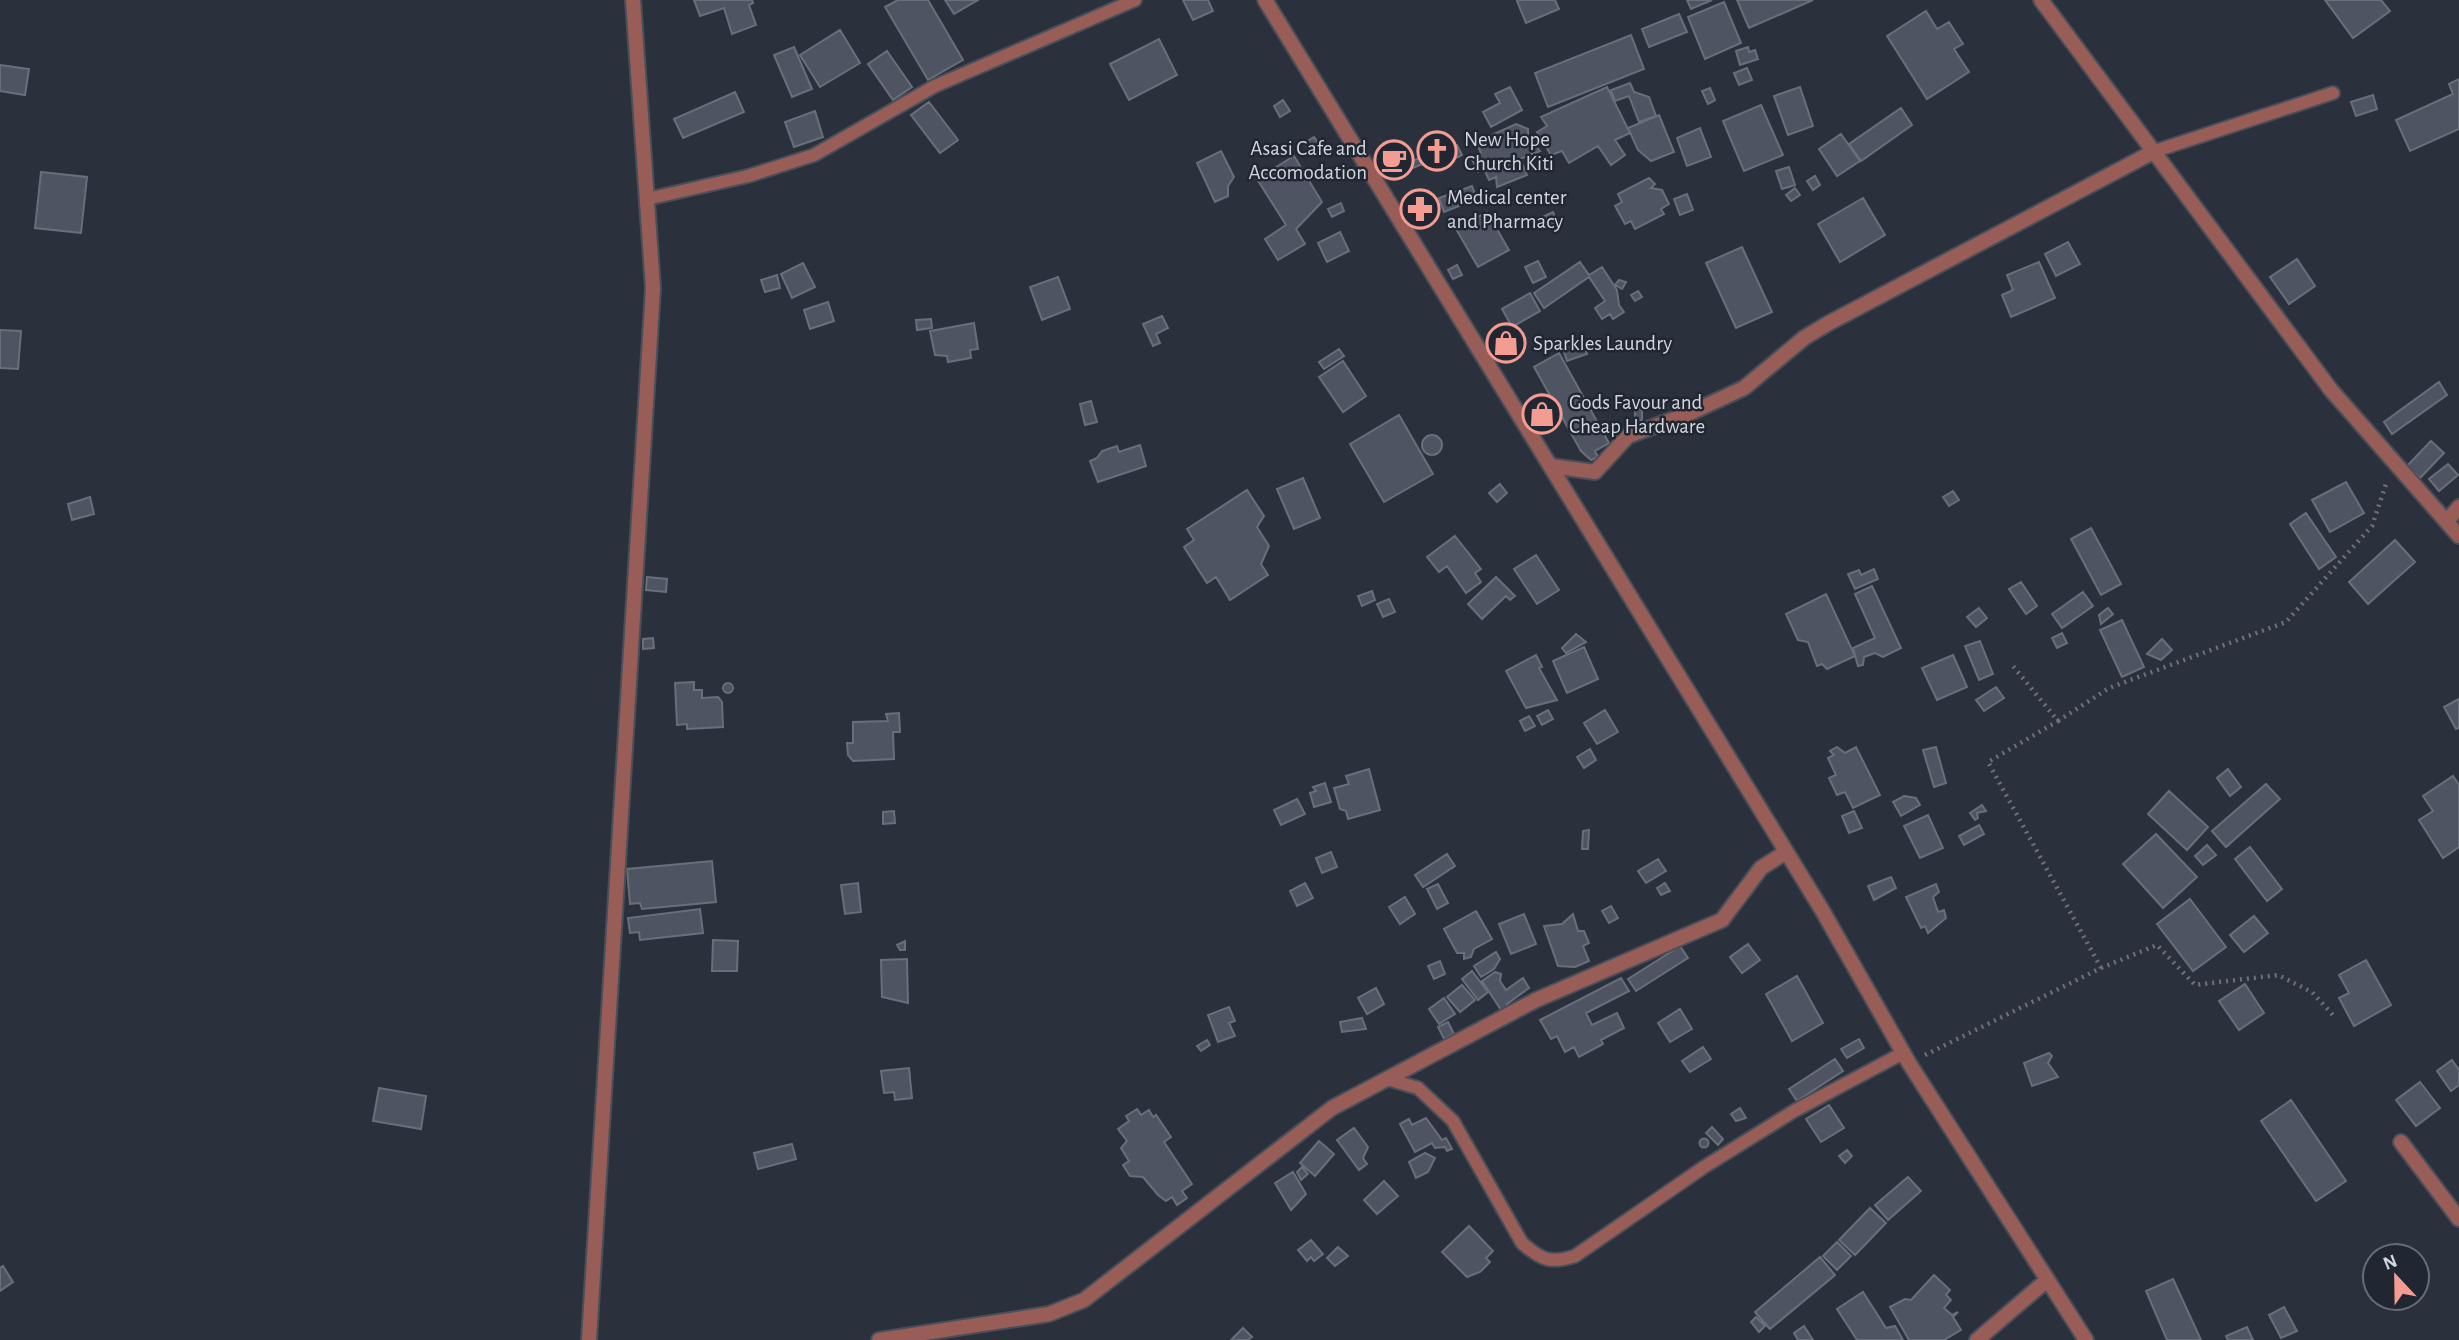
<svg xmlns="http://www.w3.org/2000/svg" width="2459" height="1340" font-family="'Alegreya Sans',sans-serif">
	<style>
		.building { fill: #4e5461; stroke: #686f7b; stroke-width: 2 }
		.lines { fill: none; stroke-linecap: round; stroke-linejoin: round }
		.service-casing { stroke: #494f59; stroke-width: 16 }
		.minor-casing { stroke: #494f59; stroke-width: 18 }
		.path { stroke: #6c717b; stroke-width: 4.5; stroke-dasharray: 2 5; stroke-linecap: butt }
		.service { stroke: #985d56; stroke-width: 12 }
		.minor { stroke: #985d56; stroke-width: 14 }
		.labels { text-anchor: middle; stroke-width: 5; stroke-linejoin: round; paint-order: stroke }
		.poi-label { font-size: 21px; fill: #d1d5dd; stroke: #212732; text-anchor: start }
	</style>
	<rect width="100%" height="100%" fill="#2b313c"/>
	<path class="building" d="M694,0H752L753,3L749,5L756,25L732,34L724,8L700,16Z
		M898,0H928L963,60L928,80L885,7Z
		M945,0H978L954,14Z
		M1183,0H1208L1213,11L1193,20Z
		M1520,0H1555L1559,9L1526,23L1517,1Z
		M1687,0H1712L1691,9Z
		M1737,0H1813L1749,28Z
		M2325,0H2381L2390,11L2353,38Z
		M1724,2L1741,43L1705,59L1688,17Z
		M1926,11L1937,29L1949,22L1963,44L1954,49L1969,72L1927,99L1887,36Z
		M1679,14L1687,32L1649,47L1642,29Z
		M840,30L860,63L820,87L800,55Z
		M1631,35L1644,69L1548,107L1535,73Z
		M1159,39L1177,75L1129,100L1110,64Z
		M794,47L812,89L792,97L774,55Z
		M1748,47L1749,52L1755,50L1758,59L1740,65L1736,51Z
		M887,51L912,87L893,100L868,64Z
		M0,65L29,69L25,95L0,91Z
		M1747,68L1752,80L1739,85L1734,73Z
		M2459,79V129L2410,151L2396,120L2453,94L2449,84Z
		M1630,83L1634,92L1649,97L1656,116L1639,122L1629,96L1615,101L1611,90Z
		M1510,87L1522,110L1491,127L1483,112L1500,103L1495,94Z
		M1607,87L1630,133L1615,140L1625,155L1611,165L1598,146L1569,163L1562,151L1551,155L1537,132L1547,126L1541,117Z
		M1800,87L1813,126L1788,135L1774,96Z
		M1710,88L1715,100L1708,104L1702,91Z
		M735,92L744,112L683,138L674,119Z
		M2373,95L2377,109L2356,116L2351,102Z
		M1283,100L1290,111L1280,117L1274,106Z
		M929,102L958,140L940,153L911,115Z
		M1761,105L1783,155L1744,171L1723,121Z
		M1901,108L1912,125L1861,161L1849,144Z
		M815,111L823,137L794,147L785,122Z
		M1659,115L1674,152L1651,161L1638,150L1628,128Z
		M1516,124L1528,129V137L1540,151L1520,159L1527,175L1497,187L1496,177L1489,180L1484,169L1478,172L1471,157L1481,153L1476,142Z
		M1700,128L1711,157L1687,166L1677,138Z
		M1841,134L1860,161L1837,176L1819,149Z
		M1314,137L1322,148L1313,155L1304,143Z
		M1457,145L1462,155L1439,166L1434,156Z
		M1221,151L1234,177L1228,186V196L1215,202L1197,163Z
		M1429,154L1432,160L1408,170L1405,164Z
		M1294,156L1322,202L1296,229L1305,244L1278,260L1265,239L1286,225L1257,179Z
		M1789,167L1795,185L1782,189L1776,171Z
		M41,172L87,177L81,233L35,228Z
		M1815,176L1820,185L1813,190L1807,181Z
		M1649,178L1655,184L1651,188L1662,190L1669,204L1661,209L1664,214L1635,229L1631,221L1625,224L1615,206L1622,202L1618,194Z
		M1472,186L1477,199L1444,212L1439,198Z
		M1795,188L1800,195L1791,201L1786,195Z
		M1687,194L1693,210L1680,215L1674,199Z
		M1863,198L1885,235L1840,262L1818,224Z
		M1341,203L1344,211L1332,217L1328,209Z
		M1487,212L1509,250L1478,267L1456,229Z
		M1553,212L1557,222L1545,228L1540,218Z
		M1340,232L1349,251L1327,262L1318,243Z
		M2068,242L2080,264L2056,276L2045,254Z
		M1742,247L1772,312L1736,328L1706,263Z
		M2297,259L2315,286L2289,304L2270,277Z
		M1538,261L1546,277L1533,283L1525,267Z
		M1580,262L1589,275L1602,267L1617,290L1619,305L1624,312L1613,319L1610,314L1602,319L1595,308L1605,301L1589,277L1544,308L1534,293Z
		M2039,262L2055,298L2011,317L2002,295L2013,290L2007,275Z
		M803,263L815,287L792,298L781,274Z
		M1457,265L1462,275L1453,279L1448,270Z
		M777,275L780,288L765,292L761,280Z
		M1058,277L1070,309L1042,320L1030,287Z
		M1619,280L1626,282L1622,289L1615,285Z
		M1638,291L1642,297L1635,301L1631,295Z
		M1530,293L1540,311L1512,327L1502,309Z
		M828,302L834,321L810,329L804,310Z
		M1162,316L1168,328L1156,334L1160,343L1153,346L1143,324Z
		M931,319L932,328L917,330L916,320Z
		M974,323L978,349L970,350L971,358L948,362L947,356L935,355L930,331Z
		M0,330L21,331L18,369L0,368Z
		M1583,342L1587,354L1567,361L1563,349Z
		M1339,349L1344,356L1324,369L1319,362Z
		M1559,353L1609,443L1595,451L1598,457L1591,460L1581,451L1534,367Z
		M1343,361L1366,396L1343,412L1319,377Z
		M2439,382L2447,395L2392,434L2384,422Z
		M1091,401L1097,422L1085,425L1080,404Z
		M1635,409H1642V420H1635Z
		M1399,415L1433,474L1384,502L1350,444Z
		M1422 445a10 10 0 1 1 20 0a10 10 0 1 1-20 0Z
		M2431,441L2444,453L2420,478L2407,466Z
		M1140,445L1146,466L1098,482L1090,461L1097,458L1102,451L1117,446L1119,452Z
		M2448,464L2458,475L2439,491L2429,479Z
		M1303,478L1320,518L1294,529L1277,489Z
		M2346,482L2364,513L2330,532L2312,500Z
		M1500,484L1507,493L1497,502L1489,493Z
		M1247,490L1264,516L1257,527L1269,546L1261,564L1268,575L1230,600L1216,577L1207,583L1184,547L1194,540L1187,529Z
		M1953,491L1959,500L1949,506L1943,497Z
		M90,497L94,514L72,520L68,504Z
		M2306,513L2336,557L2319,569L2290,524Z
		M2091,528L2121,584L2101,595L2071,539Z
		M1455,536L1481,569L1475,573L1481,582L1466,593L1447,566L1439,572L1427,557Z
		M2395,540L2415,562L2368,604L2349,582Z
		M1536,555L1559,590L1537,604L1514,569Z
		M1874,569L1878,579L1855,589L1848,574L1859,570L1861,575Z
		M647,577L667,579L666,592L646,590Z
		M1496,577L1515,596L1510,600L1506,596L1482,619L1468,604Z
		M2021,582L2037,606L2026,614L2009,589Z
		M1872,586L1901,648L1883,657L1875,653L1864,657L1863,665L1858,666L1853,648L1875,638L1855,594Z
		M1372,591L1375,600L1362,606L1358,596Z
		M2083,592L2093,606L2062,628L2052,614Z
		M1826,594L1855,656L1827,669L1822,664L1817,666L1808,642L1798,640L1786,614Z
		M1389,599L1395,612L1383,617L1377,604Z
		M1979,608L1987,618L1976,627L1967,617Z
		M2108,608L2113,614L2101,624L2099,615Z
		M2122,620L2144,667L2122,677L2100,630Z
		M2062,633L2067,643L2057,648L2052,638Z
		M1576,634L1586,642L1566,653L1562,648Z
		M653,638L654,648L643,649V639Z
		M2162,639L2172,650L2161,660L2147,654Z
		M1980,641L1993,674L1979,680L1965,646Z
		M1584,647L1598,679L1567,693L1553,661Z
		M1536,655L1542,667L1539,668L1557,700L1526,708L1506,671Z
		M1953,655L1967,687L1937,700L1922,668Z
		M694,682V690H702V698L718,697L722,702L723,727L687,729V724L677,725L675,683Z
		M723 688a5 5 0 1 1 10 0a5 5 0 1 1-10 0Z
		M1996,687L2004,698L1984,711L1976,700Z
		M2459,699V728L2456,729L2444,707Z
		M1548,710L1553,719L1542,725L1537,716Z
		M1605,710L1618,732L1597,744L1584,723Z
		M899,713L900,732H893L894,759L853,761L848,755L847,743H853V722L888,721L886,714Z
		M1529,716L1535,726L1525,731L1520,721Z
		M1837,747L1845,753L1856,747L1880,795L1853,808L1845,792L1837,795L1829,778L1836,775L1828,758L1834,755L1830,751Z
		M1936,747L1946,783L1934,787L1923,750Z
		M1590,749L1596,760L1584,768L1577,757Z
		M1369,769L1380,810L1348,819L1346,811L1340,809L1334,788L1349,784L1346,776Z
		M2228,769L2241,787L2230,796L2217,778Z
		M2453,776L2459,785V847L2443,858L2419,820L2433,811L2423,796Z
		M1325,783L1331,802L1314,807L1310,793L1316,791L1313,787Z
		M2266,784L2280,799L2226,847L2212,831Z
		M2169,791L2208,827L2187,850L2148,814Z
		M1904,796L1916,798L1920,805L1901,816L1893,802Z
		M1297,799L1305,814L1281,825L1274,810Z
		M1982,805L1986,811L1977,813L1978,818L1975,820L1970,813Z
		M894,811L895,823L883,824V812Z
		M1854,811L1862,828L1849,833L1842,816Z
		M1928,815L1943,848L1920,858L1904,826Z
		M1979,825L1984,834L1964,845L1959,836Z
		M1589,830L1588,849H1582L1583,831Z
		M2156,834L2197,877L2163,908L2123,864Z
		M2207,845L2216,855L2203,865L2195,856Z
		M2250,847L2282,889L2267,901L2235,859Z
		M1331,852L1337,867L1322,873L1316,858Z
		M1447,854L1455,866L1423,887L1415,875Z
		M1658,859L1666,871L1646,883L1638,871Z
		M712,861L716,902L642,909L640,903L630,904L627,869Z
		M1891,877L1896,888L1874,900L1868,886Z
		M858,883L861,912L845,914L841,885Z
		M1305,883L1313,898L1297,906L1290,891Z
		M1665,883L1670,891L1661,895L1657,888Z
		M1438,884L1448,903L1437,909L1427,889Z
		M1936,884L1939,892L1933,897L1938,912L1944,910L1946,918L1928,933L1925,926L1921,928L1906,897Z
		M1405,897L1415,914L1400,924L1389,907Z
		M2190,899L2226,947L2193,971L2157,924Z
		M1611,906L1618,918L1609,923L1602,911Z
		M700,909L703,933L640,940L639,932L630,933L628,918Z
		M1476,911L1492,939L1474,949L1471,957L1464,959V953H1457L1444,929Z
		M1524,914L1536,944L1511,954L1499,924Z
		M1573,914L1578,931H1584L1589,943L1583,946L1589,961L1575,967L1558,966L1544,926L1562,924Z
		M2254,916L2268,933L2244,952L2230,935Z
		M713,940L738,941L737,971H712Z
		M905,941V950H900L897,945Z
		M1748,944L1760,960L1742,973L1730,957Z
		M1680,946L1688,958L1636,991L1628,979Z
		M1496,952L1500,959L1494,969L1481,977L1474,966Z
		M907,959L908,1003L882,997L881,960Z
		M2366,960L2391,1005L2354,1026L2339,998L2349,993L2339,975Z
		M1440,961L1445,974L1434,979L1428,966Z
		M1472,971L1488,992L1478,1000L1462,979Z
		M1495,972L1501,974L1500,981L1506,990L1523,978L1529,988L1507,1004L1508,1009L1503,1013L1482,981Z
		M1797,976L1823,1023L1792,1041L1766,994Z
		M1621,978L1629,991L1586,1013L1592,1025L1617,1013L1624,1028L1601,1040L1603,1044L1579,1057L1574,1047L1565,1052L1557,1036L1551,1039L1540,1020Z
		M2245,984L2264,1013L2239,1030L2219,1001Z
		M1462,985L1475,1000L1460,1012L1447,997Z
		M1376,988L1384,1004L1367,1014L1358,998Z
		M1444,998L1455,1014L1439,1024L1429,1009Z
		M1229,1007L1235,1021L1229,1023L1235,1036L1218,1042L1208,1015Z
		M1680,1009L1692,1029L1670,1042L1658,1023Z
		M1362,1018L1366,1029L1342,1032L1340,1022Z
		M1448,1022L1454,1034L1444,1039L1438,1027Z
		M1859,1039L1864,1048L1847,1058L1841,1049Z
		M1207,1040L1210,1045L1201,1051L1197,1046Z
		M1703,1047L1711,1059L1690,1072L1682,1061Z
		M2049,1053L2052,1056L2048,1063L2058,1077L2032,1086L2024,1063Z
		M1835,1059L1843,1071L1797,1101L1789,1089Z
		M2452,1060L2459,1070V1085L2451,1091L2437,1071Z
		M909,1068L912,1098L895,1100L894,1092L884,1093L881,1071Z
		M2420,1082L2440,1108L2416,1126L2396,1100Z
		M379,1088L426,1096L421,1129L373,1121Z
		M2291,1100L2346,1181L2316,1201L2261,1121Z
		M1829,1105L1844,1128L1821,1142L1806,1119Z
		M1740,1108L1746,1118L1736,1121L1731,1114Z
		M1137,1109L1141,1115L1149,1110L1153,1117L1156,1115L1171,1137L1164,1142L1192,1184L1182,1191L1187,1198L1177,1205L1172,1197L1166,1201L1158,1195L1143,1177L1130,1176L1123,1165L1129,1161L1121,1148L1127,1141L1118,1129L1129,1121L1126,1116Z
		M1426,1118L1442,1140L1446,1138L1452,1149L1447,1151L1445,1147L1435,1148L1432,1143L1415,1152L1400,1124L1409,1119L1412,1125Z
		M1712,1127L1723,1139L1718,1145L1706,1133Z
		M1354,1128L1368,1147L1363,1158L1367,1164L1359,1170L1337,1140Z
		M1699.5 1143a4.5 4.5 0 1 1 9 0a4.5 4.5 0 1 1-9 0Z
		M1319,1141L1334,1154L1315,1176L1300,1163Z
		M792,1144L796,1159L758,1169L754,1153Z
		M1847,1150L1852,1156L1845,1163L1839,1156Z
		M1425,1153L1435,1158L1428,1172L1416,1178L1409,1162Z
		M1302,1167L1308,1174L1301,1180L1297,1172Z
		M1293,1172L1306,1194L1291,1210L1275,1183Z
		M1908,1177L1921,1191L1888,1220L1875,1205Z
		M1384,1181L1398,1196L1377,1214L1364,1200Z
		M1870,1208L1886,1223L1855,1255L1839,1240Z
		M1469,1226L1493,1251L1486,1258L1490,1262L1480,1272L1467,1277L1442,1252Z
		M1311,1240L1323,1254L1314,1261L1311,1257L1307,1261L1298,1250Z
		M1837,1242L1851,1256L1837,1270L1823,1256Z
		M1338,1247L1348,1256L1335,1266L1327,1258Z
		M1820,1257L1835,1275L1770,1329L1755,1312Z
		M3,1266L13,1282L0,1291V1268Z
		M1934,1275L1950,1290L1946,1295L1951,1300L1944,1308L1952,1315L1958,1312L1953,1317L1961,1330L1944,1340H1909L1890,1307L1905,1299L1911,1300Z
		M2173,1279L2201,1340H2167L2146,1291Z
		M1863,1292L1886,1328L1895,1326L1903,1340H1857L1837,1309Z
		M2284,1307L2297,1331L2281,1338L2269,1315Z
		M1756,1317L1765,1326L1759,1332L1751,1322Z
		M1804,1326L1813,1340H1798L1794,1333Z
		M2247,1327L2253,1340H2228L2226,1336Z
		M1243,1328L1252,1337L1248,1340H1231Z"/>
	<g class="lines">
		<g class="service-casing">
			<path id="service" d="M2155,151L2333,93
				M647,199L748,176L814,155L935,86L1135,0
				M1387,1079L1418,1088L1453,1121L1522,1243C1541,1260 1551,1264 1575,1256L1704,1167L1794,1111L1903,1053"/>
		</g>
		<g class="minor-casing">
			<path id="minor" d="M1265,0L1822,910L1909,1063L2086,1340
				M2041,0L2331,390L2459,536
				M1551,466L1595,472L1628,436L1688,414L1744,388L1804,338L1827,324L2155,151
				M2448,520L2459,507
				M2401,1142L2459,1219
				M589,1340L653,288L633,0
				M879,1340L1049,1314L1084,1300L1332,1108L1536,1000L1722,920L1761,868L1786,852
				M1977,1340L2047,1280"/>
		</g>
		<path class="path" d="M2058,721L2109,688L2286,622L2372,526L2387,481
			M2101,968L2157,945L2195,985L2278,975L2312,992L2333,1015
			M1925,1055L2101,968L1988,762L2058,721L2013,666"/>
		<use href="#service" class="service"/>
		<use href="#minor" class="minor"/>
	</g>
	<defs>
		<g id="church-ring" transform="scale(2.0125)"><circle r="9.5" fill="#212732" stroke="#f59c92" stroke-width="1.5"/><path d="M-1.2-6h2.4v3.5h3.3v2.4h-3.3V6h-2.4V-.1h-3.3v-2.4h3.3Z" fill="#f59c92"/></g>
		<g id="cafe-ring" transform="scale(2.0125)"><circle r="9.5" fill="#212732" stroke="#f59c92" stroke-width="1.5"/><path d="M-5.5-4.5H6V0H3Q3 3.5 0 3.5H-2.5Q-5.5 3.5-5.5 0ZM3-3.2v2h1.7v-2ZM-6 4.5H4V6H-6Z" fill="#f59c92"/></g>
		<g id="pharmacy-ring" transform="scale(2.0125)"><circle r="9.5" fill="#212732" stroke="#f59c92" stroke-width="1.5"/><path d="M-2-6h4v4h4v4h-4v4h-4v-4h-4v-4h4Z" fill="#f59c92"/></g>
		<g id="shop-ring" transform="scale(2.0125)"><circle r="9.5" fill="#212732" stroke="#f59c92" stroke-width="1.5"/><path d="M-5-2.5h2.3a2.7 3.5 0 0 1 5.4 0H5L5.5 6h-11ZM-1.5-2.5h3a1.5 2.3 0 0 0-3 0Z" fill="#f59c92"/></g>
	</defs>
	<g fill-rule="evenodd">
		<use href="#church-ring" x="1437" y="151"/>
		<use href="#cafe-ring" x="1394" y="160"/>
		<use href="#pharmacy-ring" x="1420" y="209"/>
		<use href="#shop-ring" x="1506" y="343"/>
		<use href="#shop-ring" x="1542" y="414"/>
	</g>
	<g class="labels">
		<g class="poi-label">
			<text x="1464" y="146">New Hope<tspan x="1464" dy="24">Church Kiti</tspan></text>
			<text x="1367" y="155" text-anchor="end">Asasi Cafe and<tspan x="1367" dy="24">Accomodation</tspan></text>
			<text x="1447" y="204">Medical center<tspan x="1447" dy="24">and Pharmacy</tspan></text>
			<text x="1533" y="350">Sparkles Laundry</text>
			<text x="1569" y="409">Gods Favour and<tspan x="1569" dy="24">Cheap Hardware</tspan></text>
		</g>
	</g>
	<g transform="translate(2396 1277) rotate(338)"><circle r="33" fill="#212732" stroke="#676d76" stroke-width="2"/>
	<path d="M0-5L12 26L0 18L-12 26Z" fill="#f59c92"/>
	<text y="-10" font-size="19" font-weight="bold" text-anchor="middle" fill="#d1d5dd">N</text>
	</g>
</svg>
